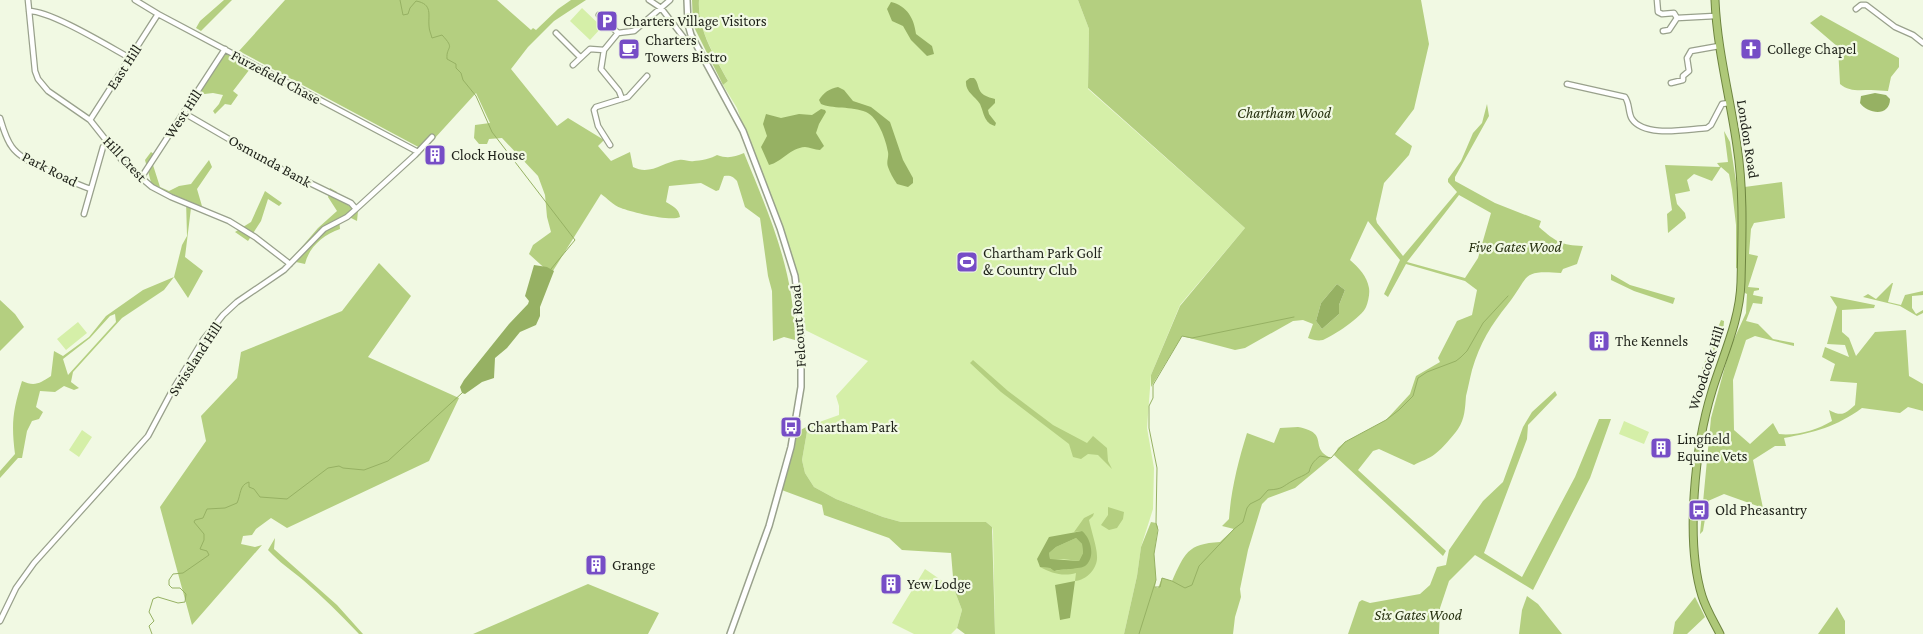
<svg xmlns="http://www.w3.org/2000/svg" width="1923" height="634" font-family="'Crimson Pro',serif">
	<style>
		.green { fill: #d5efa8 }
		.forest { fill: #b4cf80; fill-rule: evenodd }
		.water { fill: #96b163; fill-rule: evenodd }
		.lines { fill: none; stroke-linecap: round; stroke-linejoin: round }
		.stream { stroke: #96b163; stroke-width: 1 }
		.minor-casing { stroke: #99a18c; stroke-width: 7 }
		.tertiary-casing { stroke: #99a18c; stroke-width: 8 }
		.trunk-casing { stroke: #6e8540; stroke-width: 9 }
		.minor { stroke: #fff; stroke-width: 4.5 }
		.tertiary { stroke: #fff; stroke-width: 5 }
		.trunk { stroke: #aec878; stroke-width: 7 }
		.labels { text-anchor: middle; stroke-width: 4.5; stroke-linejoin: round; paint-order: stroke }
		.poi-label { font-size: 15px; fill: #1d2018; stroke: #f1f9e3; text-anchor: start }
		.street-label { font-size: 15px; fill: #1d2018; stroke: #f1f9e3 }
		.park-label { font-size: 15px; font-style: italic; fill: #26300f; stroke: #f1f9e3 }
	</style>
	<rect width="100%" height="100%" fill="#f1f9e3"/>
	<path class="green" d="M699,0H1078L1089,29L1088,89L1245,228L1180,305L1151,375L1147,428L1154,468L1153,509L1141,547L1137,576L1124,634H995L993,531L992,527L986,522H901L883,517L836,499L814,487L805,473L802,460L808,426L839,415V406L836,396L868,361L801,328L795,277L737,108L723,85L728,81C715,56 697,29 699,0Z
		M582,8L602,27L590,40L570,21Z
		M78,322L87,333L66,350L57,339Z
		M1624,421L1649,432L1644,444L1619,434Z
		M82,430L92,437L79,457L69,450Z
		M925,569L954,589L962,610L957,628L951,634H914L892,623Z"/>
	<path class="forest" d="M224,0H232L201,31L196,28L200,21Z
		M285,0H497L531,30L533,28L536,30L558,9L571,0H586L554,21L528,47L511,69L557,126L568,118L604,140L598,146L611,161L630,152L633,167C650,176 663,162 679,160C684,159 689,162 694,161C699,161 713,158 717,155C728,159 734,157 744,153C770,217 794,270 795,340L784,337L773,341L772,291L768,276L760,218L745,207L737,181C733,176 730,175 724,176L719,190L716,191L701,183L669,186L666,202C673,206 679,209 680,217C671,222 631,212 621,208C614,206 607,198 601,194L551,274L529,254L533,245L551,232L547,217L545,195L538,176L502,138L489,139L487,144H479L474,138L475,125L490,123L476,93L424,150L239,51Z
		M692,0H699C697,29 715,57 728,81L723,85L693,25Z
		M1078,0H1421L1429,44L1414,109L1395,134L1412,146L1409,155L1384,183L1376,219L1377,223L1403,256L1457,192L1448,182V179L1461,161L1473,133L1482,123L1487,104L1489,116L1455,177V181L1495,203L1541,221L1539,227C1556,242 1561,245 1583,246L1577,264L1563,269L1561,273C1520,270 1530,276 1508,304C1491,325 1480,343 1472,370C1470,378 1468,388 1466,396C1465,408 1465,418 1458,429C1452,437 1443,448 1435,454C1429,459 1421,461 1414,465L1379,449L1373,451L1358,470L1446,551L1443,556L1334,455L1338,448L1345,442L1386,420L1410,394L1416,376L1440,362L1438,358L1457,321L1472,315L1477,290L1465,281L1406,264L1388,297L1384,294L1400,260L1368,221L1350,260C1359,268 1367,276 1369,288C1370,294 1368,302 1366,307C1362,317 1333,336 1323,340C1318,341 1313,340 1308,338L1313,324L1303,320L1293,321L1245,348L1235,350L1182,336L1151,387V375L1180,306L1245,228L1088,88L1089,29ZM1459,195L1491,213L1478,258L1465,278L1407,262ZM1337,284L1345,290L1339,305V314L1322,329L1316,321L1321,303Z
		M1821,15L1899,58V67L1891,77L1888,91C1882,91 1877,90 1871,90C1860,90 1849,92 1840,84L1838,47L1810,23Z
		M225,49L253,65L233,91L238,95L231,105L225,104L215,114L213,111L219,104L223,95L213,93L196,95Z
		M1724,131L1730,142L1737,188L1782,182L1785,218L1754,223L1751,229L1749,254L1758,256L1748,287L1759,288V290L1754,291L1753,295L1763,297L1762,304L1753,303L1746,321L1758,324L1773,339L1794,343V346L1755,336L1746,340L1733,380L1734,430L1750,444L1773,423L1779,434C1796,436 1817,430 1832,421L1829,410C1842,417 1845,414 1855,405L1857,383L1830,381L1835,364L1822,357L1825,347L1849,357L1845,345L1827,344L1837,307L1830,296L1875,305L1874,308L1842,310V332L1849,338L1856,356L1875,332L1906,330L1909,376L1923,384V411L1908,407L1900,413L1862,408C1836,427 1815,432 1784,438L1786,446H1775L1753,460L1763,508L1724,494L1708,501L1703,531L1700,534L1711,418L1730,348L1746,313L1747,294L1745,293L1744,271L1736,268V225L1732,190L1729,174L1721,167L1712,181L1694,174L1687,180L1690,191L1675,194L1677,204L1685,213L1686,218L1668,233L1667,214L1672,210L1665,165L1720,167L1717,163L1728,162Z
		M151,152L158,157L153,165L160,187L169,191L179,186L191,184L209,160L212,167L197,189L204,213L191,208L185,257L203,271L188,298L174,277L164,290L122,318L73,372L71,382L79,388L74,390L64,386L55,392L40,391L36,407L43,412L39,419L32,421L27,431L22,458H18L0,478V471L15,454C11,423 13,410 22,381C35,387 40,383 51,376L54,351L63,356L89,337L106,316L143,290L174,277L182,245L187,236L186,200L152,186L145,160ZM115,314L116,322L68,375L63,359L90,338L110,316Z
		M330,188L337,192L336,198L358,211L357,221L345,215L339,218L340,229C323,235 309,247 305,264L296,262L294,256L318,228L337,211L328,197Z
		M265,191L282,203L279,206L268,199L261,221L248,241L235,232L251,222Z
		M379,263L411,296L368,357L459,398L429,461L287,528L271,518L256,529L252,535L243,536L241,544L255,547L262,545L192,625L160,507L206,441L201,416L237,378L241,352L342,311Z
		M1611,274L1630,285L1675,298L1673,304L1634,291L1611,280Z
		M1892,283H1893L1888,302L1901,305L1905,295L1923,291V295L1912,296V308L1916,314L1923,310V313L1917,316L1900,306L1863,297L1868,294L1876,299Z
		M0,300L15,314L24,327L0,351Z
		M1721,320L1724,321L1723,334L1711,372L1702,369Z
		M973,360L1008,391L1053,425L1087,443L1093,436L1107,448L1108,461L1112,469L1098,455L1088,454L1081,459L1073,457L1069,444L1001,392L970,363Z
		M1555,391L1557,395L1528,425L1527,439L1484,553L1522,577L1575,477L1599,419H1611L1590,478L1533,590L1475,555L1449,581L1440,608L1439,634H1348L1359,602L1362,600L1370,603L1420,594L1430,585L1437,567L1446,565L1449,550L1483,501L1503,482L1523,427L1532,412Z
		M808,426L802,460L805,473L814,487L836,499L883,517L901,522H986L992,527L995,634H965L957,628L962,610L954,589L951,553L902,550L889,538L824,515L822,505L779,489L793,434Z
		M1298,427C1331,433 1308,448 1331,458L1295,488L1268,498L1262,504L1248,550L1240,589L1241,597L1235,617L1233,634H1124L1137,576L1141,547L1151,522L1156,523L1158,527L1154,554L1156,580L1155,587L1158,588L1162,578L1172,581C1185,553 1187,544 1220,542L1234,529L1222,526L1229,519C1231,490 1238,462 1247,433L1274,443L1280,428Z
		M1108,507L1124,512L1123,519L1117,528L1109,530L1101,525L1108,515Z
		M1094,513L1093,516L1089,520C1091,530 1097,547 1097,556C1098,568 1087,580 1075,581L1076,573C1063,577 1051,573 1040,567L1050,568L1054,571L1085,566L1082,531L1074,532L1084,518Z
		M275,538L274,549L337,605L363,634H359C341,615 323,597 303,580C291,570 279,562 268,550Z
		M1076,538L1082,544L1083,553L1079,561L1063,559L1050,560L1049,553L1056,547Z
		M588,584L659,613L648,634H473Z
		M1527,596L1538,604L1562,634H1519L1522,610Z
		M1695,597L1705,617L1687,634H1673L1675,622Z
		M1837,607L1845,621V634H1818Z"/>
	<path class="water" d="M891,2C907,6 914,18 916,34L932,46L934,54L927,56L911,40L903,26L892,21L887,9Z
		M970,78H974C979,82 977,91 984,95C987,97 992,98 995,99V103L988,110L989,114L996,123L995,126C984,123 984,113 980,104C975,96 965,92 966,81Z
		M838,87L844,90L853,101L871,107L890,122L903,160L913,178V183L908,187L897,184C893,178 890,173 888,167C886,162 889,157 888,152C886,140 878,117 866,112C852,106 831,109 821,104L819,100C824,92 829,89 838,87Z
		M1875,93L1886,95L1890,99C1890,117 1868,114 1860,103L1861,96Z
		M821,109L825,110L826,112L819,124L816,133L824,146L820,150C815,150 809,147 805,147C790,148 782,162 769,165L761,147L767,136L763,124L766,114L781,118L799,114L812,115Z
		M534,265L547,267L554,271L540,307V316L536,325L520,332L507,348L495,358L494,378L482,382L465,394L462,393L460,387L464,380L509,324L528,304L529,301L525,296Z
		M1337,284L1345,290L1339,305V314L1322,329L1316,321L1321,303Z
		M1082,531C1091,538 1096,558 1085,566C1081,569 1061,569 1054,571L1050,568L1040,567L1037,559L1049,537ZM1076,538L1082,544L1083,553L1079,561L1050,559L1049,553L1056,547Z
		M1075,581L1070,618L1060,620L1055,585Z"/>
	<g class="lines">
		<path class="stream" d="M400,0L403,15L408,14L410,8L416,1C433,4 428,15 429,26C429,30 431,34 432,38L442,35C456,50 446,45 447,59L456,64V68L461,73L463,80L476,96L492,132L575,240L551,269
			M1155,587H1160L1162,578L1172,581L1185,588L1192,585L1199,566L1234,529L1243,522L1247,508L1250,504L1260,499L1268,490C1284,489 1281,487 1294,480C1299,477 1304,476 1309,472C1311,464 1314,461 1320,456L1331,458L1345,442L1386,420L1399,410L1413,396L1418,378L1427,372L1456,361L1461,357L1467,351L1483,323L1508,296
			M152,634L149,626L154,621L149,612L153,599L158,597L178,603L185,602L186,594L180,588H172L169,585V580L173,574L183,573L209,555L207,551L200,549L204,540V534L194,522L195,520L203,518L207,509L225,508L237,503C241,495 239,485 249,482V487L254,489L260,497L287,499L328,468L339,466L343,468L364,470L388,461L462,393
			M1139,634L1156,580L1154,554L1158,530L1156,523L1157,468L1149,428V406L1153,398V385L1182,336L1192,338L1294,317"/>
		<g class="minor-casing">
			<path id="minor" d="M28,0L35,71L38,79L48,91L90,120L125,164L152,187L171,197L229,221L255,237L290,264
				M135,0L158,14L418,152
				M649,0L661,8L684,38
				M1657,0L1658,12L1662,14L1674,13L1677,18
				M1856,9L1861,5H1866L1895,27L1913,35L1923,43
				M29,11C51,11 108,46 130,58
				M599,15L618,33
				M1663,31L1669,30L1677,18L1715,16
				M556,33L580,57
				M573,65L590,49L604,50
				M1671,83L1683,80V76L1689,71L1687,58L1691,51L1719,46
				M1567,84L1625,97C1630,104 1628,113 1632,119C1645,138 1687,129 1707,128L1711,125L1722,104L1729,103
				M622,99L619,91L601,69L604,50L618,33L634,31L670,0
				M184,113L277,167L351,203L356,209
				M0,118C3,128 6,139 12,147C24,164 70,181 90,189
				M90,120L158,14
				M610,145L598,126L594,110L596,107L628,97L647,76
				M141,178L225,49
				M84,214L103,147L108,144
				M0,621L16,588L34,563L148,436L172,391L203,340L223,315L237,302L284,270L324,229L347,217L356,209L415,155L432,137"/>
		</g>
		<g class="tertiary-casing">
			<path id="tertiary" d="M687,0L688,24L691,35L743,131L780,228L795,276L801,327V387L791,447L769,526L730,634"/>
		</g>
		<g class="trunk-casing">
			<path id="trunk" d="M1715,0C1717,49 1730,97 1737,146C1744,191 1742,237 1741,282C1740,320 1723,355 1712,391C1695,446 1685,541 1702,596C1706,609 1714,622 1720,634"/>
		</g>
		<use href="#minor" class="minor"/>
		<use href="#tertiary" class="tertiary"/>
		<use href="#trunk" class="trunk"/>
	</g>
	<defs>
		<g id="parking-square" transform="scale(1.125)"><rect x="-9" y="-9" width="18" height="18" rx="4" fill="#764dc6" stroke="#f1f9e3"/><path d="M-3.5-5.5H1a3.5 3.5 0 0 1 0 7H-1V5.5H-3.5ZM-1-3.4V-.6H.8a1.4 1.4 0 0 0 0-2.8Z" fill="#fff"/></g>
		<g id="cafe-square" transform="scale(1.125)"><rect x="-9" y="-9" width="18" height="18" rx="4" fill="#764dc6" stroke="#f1f9e3"/><path d="M-5.5-4.5H6V0H3Q3 3.5 0 3.5H-2.5Q-5.5 3.5-5.5 0ZM3-3.2v2h1.7v-2ZM-6 4.5H4V6H-6Z" fill="#fff"/></g>
		<g id="church-square" transform="scale(1.125)"><rect x="-9" y="-9" width="18" height="18" rx="4" fill="#764dc6" stroke="#f1f9e3"/><path d="M-1.2-6h2.4v3.5h3.3v2.4h-3.3V6h-2.4V-.1h-3.3v-2.4h3.3Z" fill="#fff"/></g>
		<g id="building-square" transform="scale(1.125)"><rect x="-9" y="-9" width="18" height="18" rx="4" fill="#764dc6" stroke="#f1f9e3"/><path d="M-4-6H4V6H1V3H-1V6H-4ZM-2.5-4.3h1.7v1.8h-1.7ZM.8-4.3h1.7v1.8H.8ZM-2.5-1h1.7V.8h-1.7ZM.8-1h1.7V.8H.8Z" fill="#fff"/></g>
		<g id="stadium-square" transform="scale(1.125)"><rect x="-9" y="-9" width="18" height="18" rx="4" fill="#764dc6" stroke="#f1f9e3"/><path d="M0-5a6.5 5 0 1 0 0 10a6.5 5 0 1 0 0-10ZM-3.5-1.8h7v3.6h-7Z" fill="#fff"/></g>
		<g id="bus-square" transform="scale(1.125)"><rect x="-9" y="-9" width="18" height="18" rx="4" fill="#764dc6" stroke="#f1f9e3"/><path d="M-5-6H5V4H4V6H2V4H-2V6H-4V4H-5ZM-3.5-4V0h7V-4ZM-3.5 1.2v1.5H-2V1.2ZM2 1.2v1.5H3.5V1.2Z" fill="#fff"/></g>
	</defs>
	<g fill-rule="evenodd">
		<use href="#parking-square" x="607" y="21"/>
		<use href="#cafe-square" x="629" y="49"/>
		<use href="#church-square" x="1751" y="49"/>
		<use href="#building-square" x="435" y="155"/>
		<use href="#stadium-square" x="967" y="262"/>
		<use href="#building-square" x="1599" y="341"/>
		<use href="#bus-square" x="791" y="427"/>
		<use href="#building-square" x="1661" y="448"/>
		<use href="#bus-square" x="1699" y="510"/>
		<use href="#building-square" x="596" y="565"/>
		<use href="#building-square" x="891" y="584"/>
	</g>
	<g class="labels">
		<g class="poi-label">
			<text x="623" y="26">Charters Village Visitors</text>
			<text x="645" y="45">Charters<tspan x="645" dy="17">Towers Bistro</tspan></text>
			<text x="1767" y="54">College Chapel</text>
			<text x="451" y="160">Clock House</text>
			<text x="983" y="258">Chartham Park Golf<tspan x="983" dy="17">&amp; Country Club</tspan></text>
			<text x="1615" y="346">The Kennels</text>
			<text x="807" y="432">Chartham Park</text>
			<text x="1677" y="444">Lingfield<tspan x="1677" dy="17">Equine Vets</tspan></text>
			<text x="1715" y="515">Old Pheasantry</text>
			<text x="612" y="570">Grange</text>
			<text x="907" y="589">Yew Lodge</text>
		</g>
		<g class="street-label">
			<text transform="translate(124 67) rotate(-57)" y="5">East Hill</text>
			<text transform="translate(276 77) rotate(28)" y="5">Furzefield Chase</text>
			<text transform="translate(183 114) rotate(-57)" y="5">West Hill</text>
			<text transform="translate(1748 139) rotate(81)" y="5">London Road</text>
			<text transform="translate(125 159) rotate(47)" y="5">Hill Crest</text>
			<text transform="translate(270 161) rotate(29)" y="5">Osmunda Bank</text>
			<text transform="translate(50 169) rotate(27)" y="5">Park Road</text>
			<text transform="translate(798 326) rotate(-94)" y="5">Felcourt Road</text>
			<text transform="translate(195 359) rotate(-57)" y="5">Swissland Hill</text>
			<text transform="translate(1706 368) rotate(-72)" y="5">Woodcock Hill</text>
		</g>
		<g class="park-label">
			<text x="1284" y="118">Chartham Wood</text>
			<text x="1515" y="252">Five Gates Wood</text>
			<text x="1418" y="620">Six Gates Wood</text>
		</g>
	</g>
</svg>
